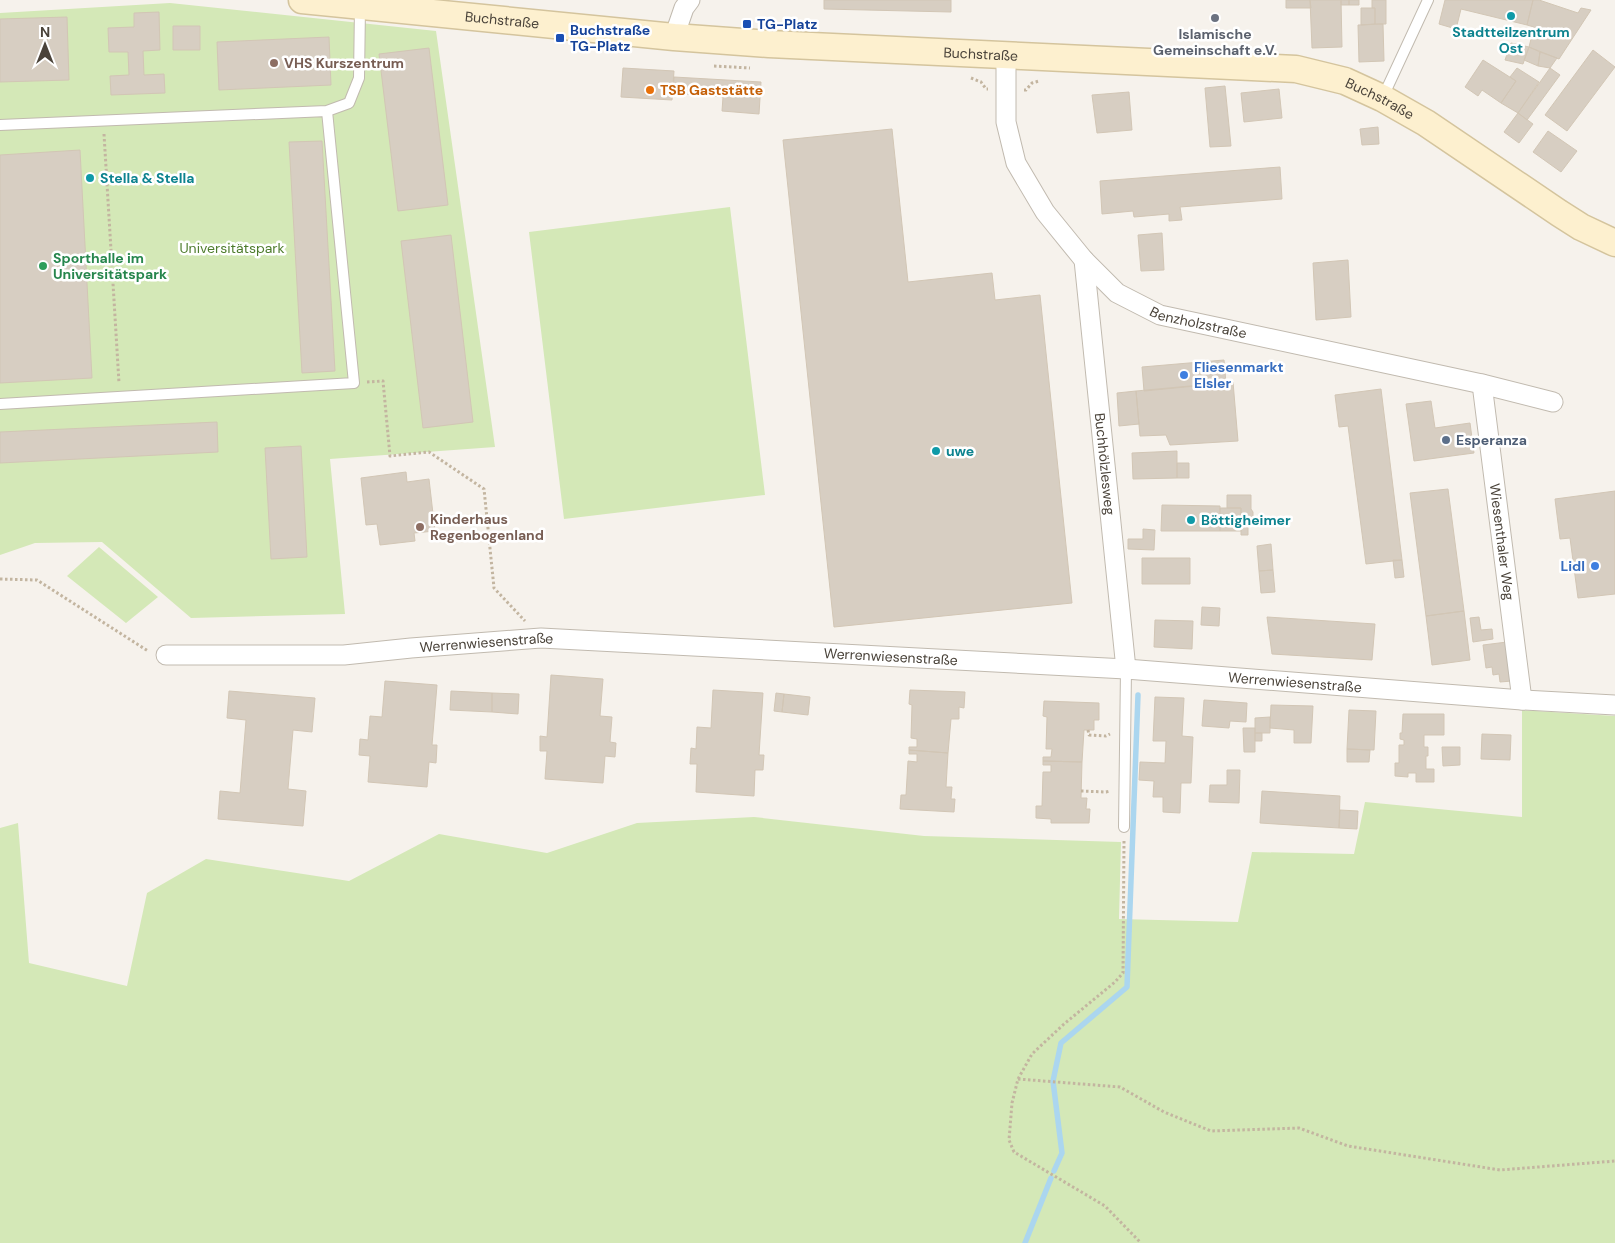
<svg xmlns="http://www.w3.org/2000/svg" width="1615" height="1243" font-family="'DM Sans',sans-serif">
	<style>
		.green { fill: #d4e8b7 }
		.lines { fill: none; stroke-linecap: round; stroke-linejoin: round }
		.stream { stroke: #abd6ef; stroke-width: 5.5 }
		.building { fill: #d7cec2; stroke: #d2c6b5 }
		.lane-casing { stroke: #c1baaf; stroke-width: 12 }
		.street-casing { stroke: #c1baaf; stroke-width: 21 }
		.secondary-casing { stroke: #d4c49d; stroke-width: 29 }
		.path { stroke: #c3b5a0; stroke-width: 3; stroke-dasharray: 2.5 2.5; stroke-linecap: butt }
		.lane { stroke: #fff; stroke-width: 10 }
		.street { stroke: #fff; stroke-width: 19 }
		.secondary { stroke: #fdf0cf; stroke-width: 26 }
		.culture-dot { fill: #0f9aa8; stroke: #fff; stroke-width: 2 }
		.worship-dot { fill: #6b7280; stroke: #fff; stroke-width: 2 }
		.transit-dot { fill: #1a4fb4; stroke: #fff; stroke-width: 2 }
		.education-dot { fill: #8d6e63; stroke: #fff; stroke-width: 2 }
		.food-dot { fill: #e8710a; stroke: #fff; stroke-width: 2 }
		.leisure-dot { fill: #2e9e5b; stroke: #fff; stroke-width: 2 }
		.shop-dot { fill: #3f7fe0; stroke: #fff; stroke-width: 2 }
		.service-dot { fill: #5c6f8a; stroke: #fff; stroke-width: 2 }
		.labels { text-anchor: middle; stroke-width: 5; stroke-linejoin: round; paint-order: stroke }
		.street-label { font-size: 14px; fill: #4a433a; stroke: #fff }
		.transit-label { font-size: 14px; font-weight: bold; fill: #164399; stroke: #fff; text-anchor: start }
		.culture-label { font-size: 14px; font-weight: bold; fill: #0d838f; stroke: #fff; text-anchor: start }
		.worship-label { font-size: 14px; font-weight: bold; fill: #5b616d; stroke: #fff }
		.education-label { font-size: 14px; font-weight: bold; fill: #785e54; stroke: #fff; text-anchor: start }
		.food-label { font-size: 14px; font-weight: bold; fill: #c56008; stroke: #fff; text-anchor: start }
		.park-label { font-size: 14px; fill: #4e7c2d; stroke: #fff }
		.leisure-label { font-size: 14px; font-weight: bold; fill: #27864d; stroke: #fff; text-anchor: start }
		.shop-label { font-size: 14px; font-weight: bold; fill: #366cbe; stroke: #fff; text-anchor: start }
		.service-label { font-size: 14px; font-weight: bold; fill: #4e5e75; stroke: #fff; text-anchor: start }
	</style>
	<rect width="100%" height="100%" fill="#f6f2ec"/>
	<path class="green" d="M170,3L436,31L495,447L330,459L345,614L191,618L102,542L35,543L0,555V13Z
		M730,207L765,495L564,519L529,232Z
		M99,547L158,597L126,623L67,576Z
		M1522,710L1615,716V1243H0V828L18,823L29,963L127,986L147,893L206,859L349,881L439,834L547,853L637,823L754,817L924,836L1121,842L1119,919L1238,922L1252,852L1354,854L1365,802L1522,817Z"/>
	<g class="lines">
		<path class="stream" d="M1054,1171L1062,1153L1053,1081L1061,1043L1127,987L1138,695
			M1025,1243L1051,1178"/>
	</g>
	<path class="building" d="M824,0H951V12L824,9Z
		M1286,0H1310L1311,8H1286Z
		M1310,0H1341L1342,47L1312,48Z
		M1341,0H1349V5H1341Z
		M1349,0H1359V5H1349Z
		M1372,0H1386V24H1375V8H1372Z
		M1445,0H1533L1527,25L1461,9L1456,29L1439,24Z
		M1533,0H1539L1578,13L1581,8L1591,10L1559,59L1529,47L1534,27L1527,25Z
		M1361,8H1375V24L1361,25Z
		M159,12L160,50L143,51L144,75L164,74L165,93L111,95L110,76L129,75L128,52H109L108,28L134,27V13Z
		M67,17L69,80L0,82V19Z
		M1383,24L1384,61L1359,62L1358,25Z
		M173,26H200V50H173Z
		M329,37L331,85L219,90L217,42Z
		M1511,43L1529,47L1523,64L1505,60Z
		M1529,47L1540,52L1538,66L1524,60Z
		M429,48L448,205L398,211L379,54Z
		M1593,50L1615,67L1567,131L1545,115Z
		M1540,52L1557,58L1550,68L1538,66Z
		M1483,60L1516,81L1501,103L1482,90L1478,96L1465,87Z
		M623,68L674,71L672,100L621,97Z
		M1517,68L1539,82L1518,113L1501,103L1516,81L1510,77Z
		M1550,68L1560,75L1527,120L1518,113Z
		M674,77L761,82L759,114L722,111L723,97L673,93Z
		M1225,86L1231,146L1210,147L1205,88Z
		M1279,89L1282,118L1244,122L1241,93Z
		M1129,92L1132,130L1097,133L1092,95Z
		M1518,113L1533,124L1519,143L1504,132Z
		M1378,127L1379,144L1362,145L1360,129Z
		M892,129L908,282L992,273L995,300L1040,295L1072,603L834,627L783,140Z
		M1548,131L1577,151L1561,172L1533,152Z
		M322,141L335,371L302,373L289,142Z
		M80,150L92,378L0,383V155Z
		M1280,167L1282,199L1180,207L1182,220L1169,221V214L1134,217L1133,211L1102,214L1100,181Z
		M1162,233L1164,270L1141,271L1138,235Z
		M451,235L473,422L423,428L401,241Z
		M1348,260L1351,317L1316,320L1313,263Z
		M1224,360L1226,383L1144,391L1142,367Z
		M1233,382L1238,441L1170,445L1166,435L1140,436L1136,391Z
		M1381,389L1402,560L1366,564L1348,426L1339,427L1335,395Z
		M1136,391L1139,424L1119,426L1117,393Z
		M1431,401L1435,428L1470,423L1474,453L1414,461L1406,404Z
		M217,422L218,452L0,463V432Z
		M301,446L307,557L271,559L265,448Z
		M1177,451V478L1133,479L1132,453Z
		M1177,463H1189V478H1177Z
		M406,472L407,482L429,479L435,531L414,533L415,541L380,545L377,524L366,525L361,478Z
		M1448,489L1464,611L1426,616L1410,493Z
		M1615,491V594L1578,598L1570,538L1560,539L1555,499Z
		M1227,495H1251V509L1253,512V519L1248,523V535H1241V508H1227Z
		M1162,505L1220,506V531H1161Z
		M1220,508H1241V531H1220Z
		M1143,529L1155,530L1154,550L1128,549V539H1143Z
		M1271,544L1273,570L1259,571L1257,546Z
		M1142,558H1190V584H1142Z
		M1393,560H1402L1404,577L1395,578Z
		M1273,570L1275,592L1261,593L1259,571Z
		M1202,607L1220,608L1219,626L1201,625Z
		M1464,611L1470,660L1432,665L1426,616Z
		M1267,617L1375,624L1372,660L1272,654Z
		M1479,617L1481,630L1492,629L1493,639L1473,642L1470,618Z
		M1155,620L1193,621L1192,649L1154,647Z
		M1507,642L1512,681L1500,682L1499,674L1493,675L1492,667L1486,668L1483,645Z
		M551,675L603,679L600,716L612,717L610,742L616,743L615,757L605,756L603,783L545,779L547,751H540V736L547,737Z
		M385,681L437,685L432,745H437L436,763L429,762L427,787L368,782L370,756L359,755L360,739L368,740L370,716L382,717Z
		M713,690L763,693L759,755H764L763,770H755L754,796L696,792L697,764H690L691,748L696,749L697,727L711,728Z
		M910,690L965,692L964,708L959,707V719H951L948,753L909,750V747H917V739L911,738L912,705L909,704Z
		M229,691L315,698L312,732L293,730L288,789L306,791L303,826L218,819L220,791L240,793L246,720L227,718Z
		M451,691L492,693V712L450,710Z
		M492,693L519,694L518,714L492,712Z
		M776,693L784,694L782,712L774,711Z
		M784,694L810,697L808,715L782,712Z
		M1155,697L1184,698L1182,736L1193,737L1191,783H1181L1180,813L1163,812V797H1153L1154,781L1139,780L1140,762L1165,763L1166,741H1153Z
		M1204,700L1247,703L1246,722L1230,721L1229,728L1202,726Z
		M1044,701L1099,703V720H1094V730H1084L1082,762L1043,761V757H1051L1052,749H1046L1047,717L1043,716Z
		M1271,705L1313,706L1311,743H1294V730L1270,728Z
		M1349,710L1376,711L1374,750L1347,749Z
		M1403,714H1444V735H1424V747H1428V756H1426V769H1434V782H1416V773H1408V777L1395,776V763H1399V745H1404V740L1400,739V733H1402Z
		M1270,717V733H1255V718Z
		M1243,728H1255V752H1244Z
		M1255,733H1262V741H1255Z
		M1482,734L1511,735L1510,760L1481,759Z
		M1442,747H1460V765L1443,766Z
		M1347,749L1370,750L1369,762H1347Z
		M909,750L948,753L946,787H952L951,799H955L954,812L900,809L901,795H906L908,761L917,762V754H909Z
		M1043,761L1082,762L1081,798H1087L1086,809H1090L1089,823H1051V819L1036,818V806H1042L1043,772H1051V765H1043Z
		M1227,770H1240L1239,803L1209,802L1210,785H1227Z
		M1262,791L1340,796L1339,828L1260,823Z
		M1340,810L1358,811L1357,829L1339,828Z"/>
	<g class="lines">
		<g class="lane-casing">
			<path id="lane" d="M1382,99L1428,0
				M0,125L327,111L349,103L359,78L360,7
				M0,404L354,383L327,111
				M1124,827L1126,669"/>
		</g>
		<g class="street-casing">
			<g id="street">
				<path d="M674,37L684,8L690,0"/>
				<path id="s1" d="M1006,55V122L1016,163L1045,212L1084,260L1117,293L1160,315L1482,384L1553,402"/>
				<path id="s2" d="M1084,260L1126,669"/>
				<path id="s3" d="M1482,384L1522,700"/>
				<path id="s4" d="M166,655H344L411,648L541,638L1126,669L1522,700L1615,705"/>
			</g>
		</g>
		<g class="secondary-casing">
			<g id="secondary">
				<path id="s5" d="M302,0L674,37L769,44L1296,69L1345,81L1382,98L1426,123L1559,213L1581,227L1615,243"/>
			</g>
		</g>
		<path class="path" d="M714,66L750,68
			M971,78L981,82L986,89H988
			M1024,90H1026L1032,83L1039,81
			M104,134L119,383
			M367,382L383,381L390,456L429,452L484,489L494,588L525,621
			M0,579L37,580L148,651
			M1088,730L1089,735L1106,736L1110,734
			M1081,791L1106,792L1110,791
			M1124,841L1123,973L1115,982L1064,1024L1032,1054L1018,1079L1012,1103L1009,1140L1014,1152L1105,1206L1141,1243
			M1018,1079L1120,1087L1164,1112L1211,1131L1299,1128L1348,1146L1500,1170L1615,1161"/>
		<use href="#lane" class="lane"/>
		<use href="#street" class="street"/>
		<use href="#secondary" class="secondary"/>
	</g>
	<g class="culture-dot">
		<circle cx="1511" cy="16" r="5"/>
		<circle cx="90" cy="178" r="5"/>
		<circle cx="936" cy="451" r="5"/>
		<circle cx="1191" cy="520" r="5"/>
	</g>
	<circle class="worship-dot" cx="1215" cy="18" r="5"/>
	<g class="transit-dot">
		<rect x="742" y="19" width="10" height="10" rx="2.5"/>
		<rect x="555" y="33" width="10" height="10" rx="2.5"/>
	</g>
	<g class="education-dot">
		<circle cx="274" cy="63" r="5"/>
		<circle cx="420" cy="527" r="5"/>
	</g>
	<circle class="food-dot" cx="650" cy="90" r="5"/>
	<circle class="leisure-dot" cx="43" cy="266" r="5"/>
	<g class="shop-dot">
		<circle cx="1184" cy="375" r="5"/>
		<circle cx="1595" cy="566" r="5"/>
	</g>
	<circle class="service-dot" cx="1446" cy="440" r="5"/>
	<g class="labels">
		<g class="street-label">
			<text dy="5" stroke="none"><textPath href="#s5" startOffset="201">Buchstraße</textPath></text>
			<text dy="5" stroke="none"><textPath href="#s5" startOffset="681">Buchstraße</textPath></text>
			<text dy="5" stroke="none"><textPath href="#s5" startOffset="1086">Buchstraße</textPath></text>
			<text dy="5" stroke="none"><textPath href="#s1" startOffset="362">Benzholzstraße</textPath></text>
			<text dy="5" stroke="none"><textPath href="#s2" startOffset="205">Buchhölzlesweg</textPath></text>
			<text dy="5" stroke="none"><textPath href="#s3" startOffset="159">Wiesenthaler Weg</textPath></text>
			<text dy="5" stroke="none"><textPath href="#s4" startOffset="321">Werrenwiesenstraße</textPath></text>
			<text dy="5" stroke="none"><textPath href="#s4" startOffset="726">Werrenwiesenstraße</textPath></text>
			<text dy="5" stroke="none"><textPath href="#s4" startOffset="1131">Werrenwiesenstraße</textPath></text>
		</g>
		<g class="transit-label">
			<text x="757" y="29">TG-Platz</text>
			<text x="570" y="35">Buchstraße<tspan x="570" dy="16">TG-Platz</tspan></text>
		</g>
		<g class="culture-label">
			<text x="1511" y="37" text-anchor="middle">Stadtteilzentrum<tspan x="1511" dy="16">Ost</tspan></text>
			<text x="100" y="183">Stella &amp; Stella</text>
			<text x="946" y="456">uwe</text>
			<text x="1201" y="525">Böttigheimer</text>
		</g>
		<g class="worship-label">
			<text x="1215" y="39">Islamische<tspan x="1215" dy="16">Gemeinschaft e.V.</tspan></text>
		</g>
		<g class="education-label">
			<text x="284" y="68">VHS Kurszentrum</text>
			<text x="430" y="524">Kinderhaus<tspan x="430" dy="16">Regenbogenland</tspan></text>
		</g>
		<g class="food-label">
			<text x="660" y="95">TSB Gaststätte</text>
		</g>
		<g class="park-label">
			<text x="232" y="253">Universitätspark</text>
		</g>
		<g class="leisure-label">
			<text x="53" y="263">Sporthalle im<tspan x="53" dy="16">Universitätspark</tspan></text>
		</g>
		<g class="shop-label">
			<text x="1194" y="372">Fliesenmarkt<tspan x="1194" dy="16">Elsler</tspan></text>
			<text x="1585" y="571" text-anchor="end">Lidl</text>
		</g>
		<g class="service-label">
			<text x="1456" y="445">Esperanza</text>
		</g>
	</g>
	<g transform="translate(45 45)" stroke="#ffffff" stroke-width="4" paint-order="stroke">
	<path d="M0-4L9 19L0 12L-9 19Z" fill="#4a433a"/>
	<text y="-8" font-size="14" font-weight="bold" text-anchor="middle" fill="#4a433a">N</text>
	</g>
</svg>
